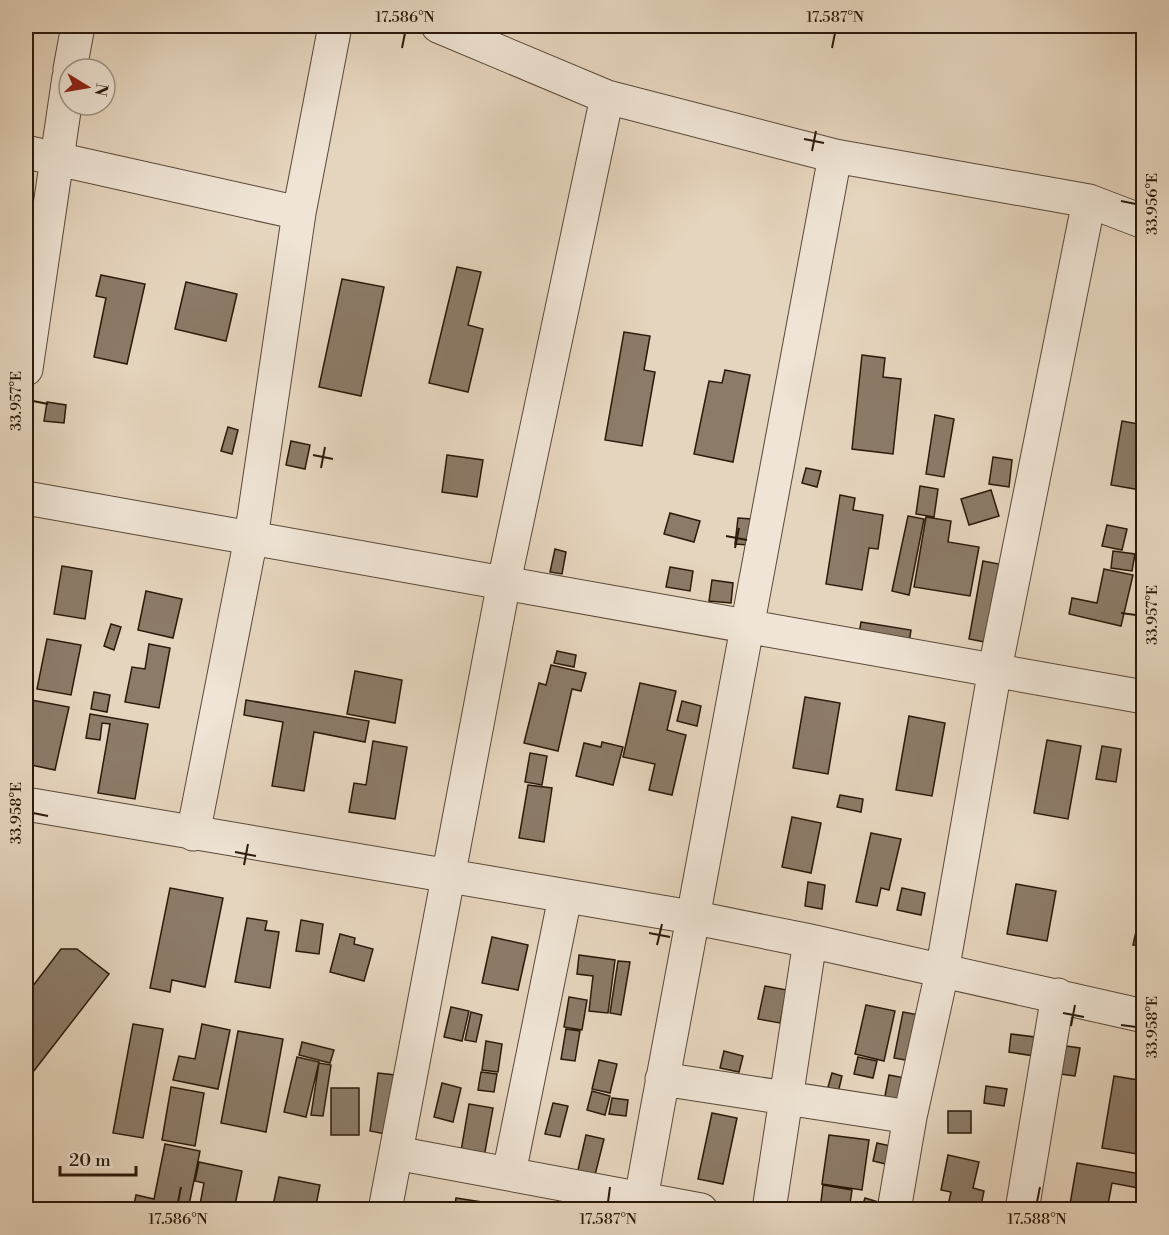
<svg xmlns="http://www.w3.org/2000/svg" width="1169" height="1235" font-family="'Libre Bodoni',serif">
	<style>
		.building { fill: #8c7b68; stroke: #2b190a; stroke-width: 1.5 }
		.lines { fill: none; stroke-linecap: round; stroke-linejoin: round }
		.minor-casing { stroke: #5a4837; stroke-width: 35 }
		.minor { stroke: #efe4d5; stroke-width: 33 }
		.ticks { fill: none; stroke: #2b190a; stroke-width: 2 }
		.neatline { fill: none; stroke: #2b190a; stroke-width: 2 }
		.ticks-label { font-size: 15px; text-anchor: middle; fill: #2b190a }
	</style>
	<rect width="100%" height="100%" fill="#e6d5be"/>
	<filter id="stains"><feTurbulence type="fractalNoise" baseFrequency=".00333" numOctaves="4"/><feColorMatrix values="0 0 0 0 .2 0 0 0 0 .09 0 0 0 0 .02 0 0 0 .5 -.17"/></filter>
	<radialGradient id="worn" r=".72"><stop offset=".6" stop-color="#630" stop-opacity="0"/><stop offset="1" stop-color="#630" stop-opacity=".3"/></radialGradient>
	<path class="building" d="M457,267L481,272L468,325L483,329L468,392L429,383Z
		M101,275L145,284L127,364L94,357L106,298L96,296Z
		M342,279L384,287L361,396L319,387Z
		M186,282L237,294L226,341L175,329Z
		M624,332L650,336L644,370L655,372L642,446L605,440Z
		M862,355L885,358L883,377L901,379L893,454L852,449Z
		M725,370L750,375L733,462L694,454L709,381L722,383Z
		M47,402L66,405L64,423L44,421Z
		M935,415L954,419L944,477L926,474Z
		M1122,421L1144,425L1141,490L1111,485Z
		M228,427L238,430L232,454L221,451Z
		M291,441L310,445L305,469L286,465Z
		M447,455L483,460L477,497L442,492Z
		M993,457L1012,460L1009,487L989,484Z
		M806,468L821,471L817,487L802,483Z
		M920,486L938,489L934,517L916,514Z
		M991,490L999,516L969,525L961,499Z
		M840,495L855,498L853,510L883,515L878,549L869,548L862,590L826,584Z
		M670,513L700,521L694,542L664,534Z
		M908,516L924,519L909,595L892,591Z
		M926,517L951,521L948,542L979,547L970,596L914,587Z
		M738,518L752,519L749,545L735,544Z
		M1107,525L1127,529L1122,550L1102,546Z
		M555,549L566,552L562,574L550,572Z
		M1113,551L1135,554L1132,571L1111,568Z
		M983,561L999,564L985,642L969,639Z
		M62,566L92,571L85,619L54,614Z
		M670,567L693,571L690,591L666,587Z
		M1104,569L1133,575L1121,626L1069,614L1072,598L1097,603Z
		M712,580L733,583L731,603L709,601Z
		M146,591L182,599L173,638L138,630Z
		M861,622L911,630L908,649L858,640Z
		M111,624L121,627L114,650L104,646Z
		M47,639L81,645L71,695L37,689Z
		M149,644L170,648L159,708L125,702L132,667L145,669Z
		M557,651L576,655L574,667L554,663Z
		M551,665L586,673L581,691L572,689L558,751L524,743L539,683L546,685Z
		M355,671L402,680L395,723L347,714Z
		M640,683L676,691L667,730L686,735L672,795L649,790L655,764L623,757Z
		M94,692L110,695L107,712L91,709Z
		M805,697L840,703L828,774L793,768Z
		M26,699L69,707L55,770L26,764V745L32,716L26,715Z
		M246,700L369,721L365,742L314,732L304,791L272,786L283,722L244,715Z
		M682,701L701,706L697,726L677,721Z
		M90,714L148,724L135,799L98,793L110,724L102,723L100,740L86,738Z
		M909,716L945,723L932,796L896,790Z
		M1047,740L1081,746L1068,819L1034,813Z
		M373,741L407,747L395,819L349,812L354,783L366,785Z
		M602,742L623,747L613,785L576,776L584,743L601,747Z
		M1102,746L1121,749L1116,782L1096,779Z
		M530,753L547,756L542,785L525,782Z
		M528,785L552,788L544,842L519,838Z
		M840,795L863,799L861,812L837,807Z
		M792,817L821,823L811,873L782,867Z
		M871,833L901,839L889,890L881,888L877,906L856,902Z
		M808,882L825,885L822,909L805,906Z
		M1016,884L1056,891L1047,941L1007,934Z
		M170,888L223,898L205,987L172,980L170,992L150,988Z
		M902,888L925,893L921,915L897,910Z
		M1144,896V947L1133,945Z
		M247,918L267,921L265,930L279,932L270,988L235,982Z
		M301,920L323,924L319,954L296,951Z
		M340,934L355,938L354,944L373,949L364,981L330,972Z
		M492,937L528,945L518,990L482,983Z
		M61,949H77L109,974L26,1081V995Z
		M579,955L615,960L608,1013L589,1011L593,976L577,974Z
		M618,961L630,962L621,1015L610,1013Z
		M765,986L787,990L780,1023L758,1019Z
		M569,997L587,1000L582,1030L564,1027Z
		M866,1005L895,1011L884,1061L855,1054Z
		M451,1007L469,1011L462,1041L444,1037Z
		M471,1012L482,1015L476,1042L465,1040Z
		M903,1012L919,1015L910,1061L894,1058Z
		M133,1024L163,1029L143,1138L113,1133Z
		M202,1024L230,1030L218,1089L173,1080L179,1056L195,1059Z
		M566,1029L580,1031L575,1061L561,1059Z
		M238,1031L283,1039L266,1132L221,1123Z
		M1011,1034L1043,1038L1040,1057L1009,1052Z
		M486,1041L502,1044L498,1072L482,1070Z
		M302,1042L334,1050L330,1063L299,1055Z
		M1066,1046L1080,1048L1075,1076L1061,1074Z
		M724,1051L743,1056L739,1072L720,1068Z
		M297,1057L319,1062L306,1117L284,1112Z
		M858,1057L877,1061L873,1078L854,1074Z
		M599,1060L617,1064L610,1093L592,1089Z
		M319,1063L331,1065L323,1116L311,1115Z
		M481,1072L497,1074L494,1092L478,1090Z
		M378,1073L395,1075L386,1134L370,1131Z
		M832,1073L842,1076L837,1097L826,1094Z
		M889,1075L905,1078L901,1104L884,1101Z
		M1114,1076L1144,1081V1116L1137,1154L1102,1148Z
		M442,1083L461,1088L453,1122L434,1117Z
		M986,1086L1007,1089L1004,1106L984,1103Z
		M171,1087L204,1093L195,1146L162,1140Z
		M331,1088H359V1135H331Z
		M592,1091L610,1096L605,1115L587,1110Z
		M612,1098L628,1100L626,1116L609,1114Z
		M553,1103L568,1106L560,1137L545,1134Z
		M469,1104L493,1108L482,1168L459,1163Z
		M948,1111H971V1133H948Z
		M712,1113L737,1118L723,1184L698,1179Z
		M586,1135L604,1139L592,1187L575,1183Z
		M829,1135L869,1140L862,1190L822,1184Z
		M877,1143L895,1147L890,1165L873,1161Z
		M165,1144L200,1151L188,1210H133L136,1195L154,1199Z
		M948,1155L979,1162L973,1188L984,1191L980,1210H947L951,1192L941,1190Z
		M199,1162L242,1171L234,1210H199L204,1183L195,1181Z
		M1077,1163L1141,1174L1139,1188L1112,1183L1107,1210H1069Z
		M279,1177L320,1185L315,1210H272Z
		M823,1185L852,1190L849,1210H820Z
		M456,1198L501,1205V1210H454Z
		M865,1198L885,1204L883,1210H861Z
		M420,1203L444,1208V1210H418Z"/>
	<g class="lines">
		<g class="minor-casing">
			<path id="minor" d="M438,26L607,97L835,156L1089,201L1144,222
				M70,69L78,26
				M26,152L299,213
				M26,369L69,77
				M26,498L1144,697
				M26,804L691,917L810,941L1144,1016
				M193,834L251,538L299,213L335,26
				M662,1079L910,1117
				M396,1153L701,1210
				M509,1173L565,897
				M385,1210L504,582L607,97
				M639,1210C702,858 771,507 835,156
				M769,1210L810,941
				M894,1210L910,1117L942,972L995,669L1089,201
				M1022,1210L1058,995"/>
		</g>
		<use href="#minor" class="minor"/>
	</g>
	<path class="ticks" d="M402,48L405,33M832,48L835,33M804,139L824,143M812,151L816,131M1121,201L1136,204M33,401L48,404M313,455L333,459M321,468L325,447M726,536L747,540M735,548L739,528M1121,613L1136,615M33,813L48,816M235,852L256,856M244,865L248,844M649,933L670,937M657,945L662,924M1063,1013L1084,1017M1121,1025L1136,1027M1071,1026L1075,1005M178,1202L181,1187M608,1202L610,1187M1037,1202L1040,1187"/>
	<rect width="1169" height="1235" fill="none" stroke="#e6d5be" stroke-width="66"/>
	<g transform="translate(87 87) rotate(101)"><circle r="28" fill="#efe4d5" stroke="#a19384" stroke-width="1.5"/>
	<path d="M0-4.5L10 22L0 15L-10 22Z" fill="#8f2418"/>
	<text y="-9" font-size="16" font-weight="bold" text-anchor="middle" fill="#2b190a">N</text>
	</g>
	<path d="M60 1166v9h76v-9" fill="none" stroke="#2b190a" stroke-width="3"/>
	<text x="69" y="1166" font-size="18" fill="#2b190a" stroke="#efe4d5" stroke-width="4.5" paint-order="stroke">20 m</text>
	<rect x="33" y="33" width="1103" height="1169" class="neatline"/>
	<g class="ticks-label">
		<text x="405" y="22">17.586°N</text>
		<text x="835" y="22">17.587°N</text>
		<text transform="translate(1152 204) rotate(-90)" y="5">33.956°E</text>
		<text transform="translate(16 401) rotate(-90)" y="5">33.957°E</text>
		<text transform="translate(1152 615) rotate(-90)" y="5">33.957°E</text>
		<text transform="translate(16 813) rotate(-90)" y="5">33.958°E</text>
		<text transform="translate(1152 1027) rotate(-90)" y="5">33.958°E</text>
		<text x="178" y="1224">17.586°N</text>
		<text x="608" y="1224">17.587°N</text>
		<text x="1037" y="1224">17.588°N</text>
	</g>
	<rect width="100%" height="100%" filter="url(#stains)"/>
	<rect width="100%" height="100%" fill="url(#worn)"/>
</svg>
